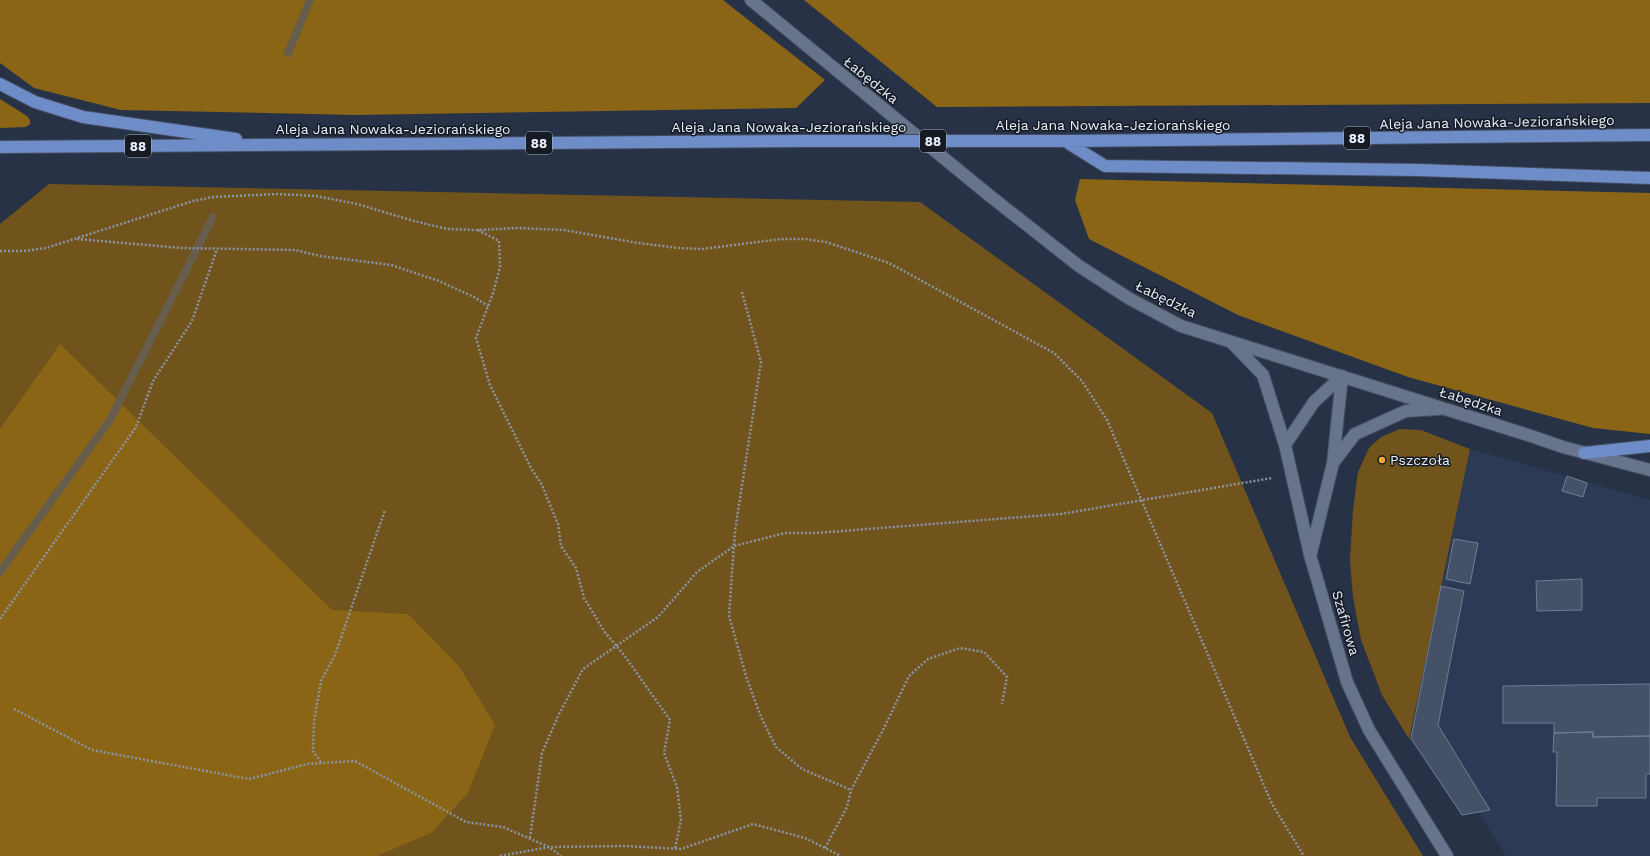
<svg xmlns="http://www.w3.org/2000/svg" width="1650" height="856" font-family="'Work Sans',sans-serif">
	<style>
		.built { fill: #2d3a55 }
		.green { fill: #71541b }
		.forest { fill: #8b6516 }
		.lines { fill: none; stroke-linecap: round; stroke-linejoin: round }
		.stream { stroke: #665d4c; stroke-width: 8 }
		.building { fill: #455167; stroke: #707d95 }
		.minor-casing { stroke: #444d5f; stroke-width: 14 }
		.major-casing { stroke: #444d5f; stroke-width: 14 }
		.path { stroke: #8b94a5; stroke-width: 2.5; stroke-dasharray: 2 2; stroke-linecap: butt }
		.minor { stroke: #67748c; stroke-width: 12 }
		.major { stroke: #6e8cc8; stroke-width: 12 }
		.major-bridge-casing { stroke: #444d5f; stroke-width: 14; stroke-linecap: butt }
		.major-bridge { stroke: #6e8cc8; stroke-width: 12 }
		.poi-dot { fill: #e6ac36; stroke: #151a23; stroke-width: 1.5 }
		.labels { text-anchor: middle; stroke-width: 3; stroke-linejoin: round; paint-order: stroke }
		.shield { fill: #151a23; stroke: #a8afbb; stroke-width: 1 }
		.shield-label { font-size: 13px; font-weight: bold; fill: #e7effc }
		.street-label { font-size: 14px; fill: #e7effc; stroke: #151a23 }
		.poi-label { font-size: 14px; fill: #e7effc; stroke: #151a23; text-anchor: start }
	</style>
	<rect width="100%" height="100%" fill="#273247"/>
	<path class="built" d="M1470,449L1650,500V856H1506L1478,812L1462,815L1409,739Z"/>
	<path class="green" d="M49,184L920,202L1212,413L1350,737L1423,856H0V224Z
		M1400,429L1421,430L1470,449L1409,739L1382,695L1361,640L1353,597L1350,560L1353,510L1358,472L1369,448L1381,437Z"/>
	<path class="forest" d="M0,0H723L825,80L796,108L356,115L121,110L34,88L0,63Z
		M804,0H1650V103L937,107Z
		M0,99L27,116L30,120V124L26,127L0,128Z
		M1080,179L1650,193V434L1593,428L1408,377L1238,315L1089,239L1075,200Z
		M60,344L332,610L408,614L459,666L495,725L468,793L431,833L377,856H0V429Z"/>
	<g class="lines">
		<path class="stream" d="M288,53L310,0
			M0,572L110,420L213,217"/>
	</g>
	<path class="building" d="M1567,476L1587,483L1583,497L1562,491Z
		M1454,539L1478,543L1470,584L1446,579Z
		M1582,579V610L1537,611L1536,581Z
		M1441,586L1464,591L1438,725L1490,810L1462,815L1411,738Z
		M1650,684V736L1593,737V732L1554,733V723H1503V686Z
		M1593,732V737L1650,736V774H1646V798H1597V806H1556L1557,752H1553L1554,733Z"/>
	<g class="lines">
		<g class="minor-casing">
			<path id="minor" d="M751,0L990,196L1079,266L1130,299L1181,326L1528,435L1563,447L1650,470
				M1232,343L1263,375L1285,445L1310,555L1347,682L1369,730L1447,856
				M1285,445L1314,402L1342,376
				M1333,463L1355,434L1406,411L1439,409
				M1311,553L1333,463L1342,376"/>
		</g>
		<g class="major-casing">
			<path id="major" d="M0,84L35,102L83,117L236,139
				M1065,141L1105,166L1418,170L1650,178
				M1065,141L1650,135
				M0,147L801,141
				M1584,453L1650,446"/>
		</g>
		<path class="path" d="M478,230L499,241L500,267L493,293L476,338L490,385L532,470L541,483L558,524L561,546L576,568L584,598L604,631L624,655L670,720L664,753L677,787L681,820L675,849
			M77,239L181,248L295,250L320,256L391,265L439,281L474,297L488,306
			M0,251H24L46,248L193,201L213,197L277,194L316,196L357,204L414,221L447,229L477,230L518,228L564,230L638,243L678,248L702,249L782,239H805L826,242L889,263L1054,353L1082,381L1107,420L1272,804L1304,856
			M742,292L761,362L735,531L729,616L746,676L761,717L776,747L802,769L851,790
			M0,619L136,427L153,381L192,321L217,249
			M14,709L92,750L249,779L307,764L355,761L466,822L503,827L549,847L561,856
			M321,762L313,751L314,721L321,681L335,655L385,510
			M530,838L542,753L558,716L583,669L658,617L697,572L734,546L785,533H816L1061,514L1272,478
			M825,848L847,807L851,790L884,728L909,676L928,659L960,648L984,652L1007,677L1002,704
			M500,856L549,847L625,846L681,849L753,824L805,838L841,856"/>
		<use href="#minor" class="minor"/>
		<use href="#major" class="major"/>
		<g class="major-bridge-casing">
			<path id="major-bridge" d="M801,141H1065"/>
		</g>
		<use href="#major-bridge" class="major-bridge"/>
	</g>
	<circle class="poi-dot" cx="1382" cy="460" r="4"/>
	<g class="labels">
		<g class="shield">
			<rect x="1344" y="127" width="26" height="22" rx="3"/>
			<rect x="920" y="130" width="26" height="22" rx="3"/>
			<rect x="526" y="132" width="26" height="22" rx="3"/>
			<rect x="125" y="135" width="26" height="22" rx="3"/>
		</g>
		<g class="shield-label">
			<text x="1357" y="143">88</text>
			<text x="933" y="146">88</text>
			<text x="539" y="148">88</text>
			<text x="138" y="151">88</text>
		</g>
		<g class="street-label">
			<text transform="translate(871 80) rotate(39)" y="5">Łabędzka</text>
			<text transform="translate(1497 122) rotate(-1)" y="5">Aleja Jana Nowaka-Jeziorańskiego</text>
			<text x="1113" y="130">Aleja Jana Nowaka-Jeziorańskiego</text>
			<text x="789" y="132">Aleja Jana Nowaka-Jeziorańskiego</text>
			<text x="393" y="134">Aleja Jana Nowaka-Jeziorańskiego</text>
			<text transform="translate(1166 299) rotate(26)" y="5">Łabędzka</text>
			<text transform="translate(1471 401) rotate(18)" y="5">Łabędzka</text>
			<text transform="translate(1346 623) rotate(74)" y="5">Szafirowa</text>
		</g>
		<g class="poi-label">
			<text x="1390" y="465">Pszczoła</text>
		</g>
	</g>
</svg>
